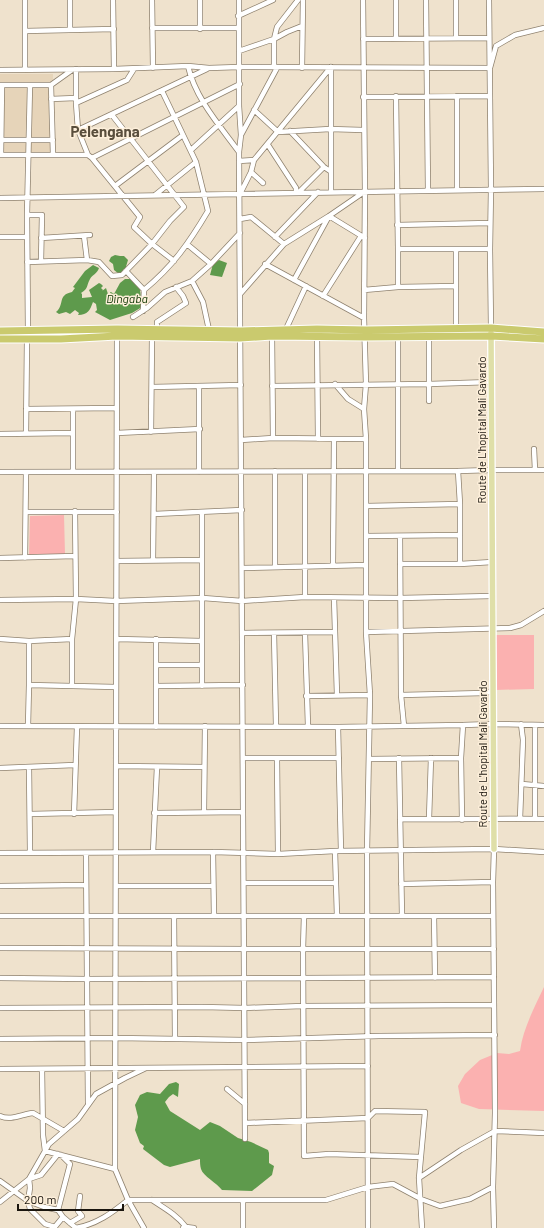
<svg xmlns="http://www.w3.org/2000/svg" width="544" height="1228" font-family="Barlow,sans-serif">
	<style>
		.built { fill: #e6d4b9 }
		.green { fill: #fbb1b0 }
		.water { fill: #5e9a4c }
		.lines { fill: none; stroke-linecap: round; stroke-linejoin: round }
		.minor-casing { stroke: #8f826f; stroke-width: 6 }
		.major-casing { stroke: #fff; stroke-width: 8 }
		.highway-casing { stroke: #fff; stroke-width: 9 }
		.minor { stroke: #fff; stroke-width: 4.5 }
		.major { stroke: #dfdfa8; stroke-width: 5.5 }
		.highway { stroke: #caca6e; stroke-width: 7 }
		.labels { text-anchor: middle; stroke-width: 3; stroke-linejoin: round; paint-order: stroke }
		.street-label { font-size: 11px; fill: #1a150e; stroke: #fdefda }
		.water-label { font-size: 12px; font-style: italic; fill: #0b3400; stroke: #fdefda }
		.district-label { font-size: 15px; font-weight: bold; fill: #594e3c; stroke: #fdefda }
	</style>
	<rect width="100%" height="100%" fill="#efe2cd"/>
	<path class="built" d="M0,74H53L52,154L0,153Z"/>
	<path class="green" d="M64,515L65,554L29,555L30,516Z
		M495,635H534V689L495,690Z
		M544,987V1111L479,1109L461,1103L458,1086L465,1074L480,1060L497,1053L509,1054L520,1051C523,1029 534,1008 544,987Z"/>
	<path class="water" d="M115,255L120,256H124L128,260L125,270L123,269V272L119,274L114,270L113,264L109,261L111,257Z
		M219,260L227,263L222,277L210,275L213,264Z
		M93,265L99,268C97,274 93,274 90,279C86,286 89,288 81,293L82,294V298L92,297L89,290L99,283L101,284L103,286L101,288L103,290L102,291L106,288L108,294H111L110,292H111L114,294L120,283L125,279H131L140,289L142,307L132,313L110,320L95,312L97,310L96,304L93,302C90,310 88,315 78,315L79,313L75,310L70,314L66,312L59,314L56,312C65,305 57,295 72,292L75,288L73,287L85,271Z
		M176,1082L179,1084L178,1097L173,1094L169,1097L165,1102L170,1111L200,1130L210,1122L220,1126L238,1138L251,1142L268,1150L269,1153V1163L274,1166L272,1175L252,1191L222,1190C217,1183 203,1176 201,1169C200,1166 200,1162 200,1159L170,1167L164,1165L143,1149L144,1146L140,1143L135,1130L138,1117L135,1105L140,1095L147,1092L160,1094L169,1084Z"/>
	<g class="lines">
		<g class="minor-casing">
			<path id="minor" d="M25,0V70
				M70,0V30
				M113,0L114,69
				M152,0L153,68
				M239,0V106L241,135L239,152L245,1139
				M363,0L365,192L364,318L366,384L364,409L366,439V632L370,695L367,851L368,1228
				M396,0V38
				M426,0L428,191
				M489,0L491,189L490,249L491,328
				M238,16L273,0
				M152,28H239
				M200,29V0
				M25,31L114,29
				M456,38V0
				M363,39L489,38
				M239,51L274,39L287,32L302,26
				M188,66C195,98 220,126 239,152
				M274,67V39L277,27L298,0
				M331,67V192
				M302,68L303,0
				M76,69V103L78,130L88,155L92,158L140,217L134,227L152,244L174,261
				M0,70L114,69L188,66L209,68L239,67L490,68L496,46L515,35L544,28
				M0,85H51L72,70
				M51,85L53,155
				M396,96L398,249V287
				M457,96V190
				M363,97L490,96
				M51,99L76,98
				M76,103L127,80L134,69
				M254,110L278,132L330,129L363,130
				M78,130L207,69
				M290,131L324,167L330,171
				M241,135L277,68
				M1,140H53
				M268,145L296,188V193
				M191,150L239,106
				M0,155H88
				M1,155L2,85
				M92,158L240,84
				M239,161L254,160
				M251,172L263,183
				M115,186L183,135
				M241,192L251,172L254,160L331,67
				M298,193L324,167
				M155,195L196,162
				M0,198L544,189
				M27,215H42L41,261
				M240,219L251,217L284,244
				M397,225L490,223
				M84,236L87,260L99,262L112,276L122,275L152,244L170,221L184,207L112,115
				M0,237H27
				M275,237L318,192
				M41,238L90,235
				M188,245L211,264
				M398,249H490
				M456,249V330
				M27,262L87,260
				M265,264L364,318
				M126,271L144,290L143,311
				M294,280L329,216L365,238
				M192,281L203,302L209,330
				M144,290C173,266 189,243 208,211L196,162L162,91
				M364,290L398,287L456,286
				M241,293L284,244L329,216L364,192
				M323,296L361,236
				M133,317L147,308L165,292L192,281L211,264L240,233
				M286,329L306,286
				M157,330V322L186,303L183,296L176,287
				M28,331L27,215L30,85
				M117,334L115,1169L128,1200L144,1228
				M272,336L273,438
				M317,336L318,439
				M398,337V471
				M335,384L348,399L364,409
				M199,386V472
				M272,386L429,384L491,382
				M152,387L241,385
				M429,401V336
				M26,409L116,408
				M73,409V472
				M151,432L152,336
				M26,433L27,339
				M117,433L200,429
				M0,434L73,433
				M241,440L273,438L366,439
				M534,449L535,470
				M458,471L460,504V564
				M0,472L458,471L492,470H544
				M366,506L460,504
				M26,512H117
				M154,514L242,510
				M366,536L460,535
				M400,536L401,695L404,726
				M0,558L75,556
				M25,558L26,472
				M153,560L154,472
				M117,561L202,560
				M400,564H460L492,562
				M333,565L334,440
				M275,566V471
				M242,568L366,565
				M305,597V472
				M334,598L337,695
				M0,600L76,599L116,601L203,598L242,601L305,597L400,598L492,596
				M366,632L510,628L521,625L544,611
				M242,633L335,632
				M274,633L276,726
				M305,633L308,726
				M0,639L29,641L72,639
				M117,639L202,641
				M156,639V727
				M156,665H202
				M29,685L116,687
				M72,686V639L76,599L75,511
				M156,686L243,685
				M202,686V512
				M401,695L485,693L493,691
				M306,696L370,695
				M0,726L338,727L463,725L493,724L544,725
				M28,726L29,685V641
				M338,727L341,851
				M243,758H339
				M399,758L402,916
				M277,759L278,854
				M369,759L461,758
				M116,766L204,767
				M29,767L30,852
				M0,768L75,765
				M522,784L544,786
				M204,812L205,726
				M154,813L243,812
				M30,814L116,812
				M74,814L77,727
				M400,819C448,820 496,818 544,819
				M429,819L431,758
				M520,819L523,740L521,724
				M535,819V725
				M462,820L461,758L463,725
				M335,851L337,916
				M153,852L157,767
				M213,852L214,916
				M0,853L213,852L278,854L335,851L494,849L544,852
				M86,853L88,1103
				M244,883H336
				M401,884L493,882
				M0,886L86,885
				M116,886H213
				M0,916H493
				M174,916L175,1039
				M304,916L303,949L304,1156L329,1154L421,1157
				M434,916L435,978
				M0,948C165,949 329,949 494,949
				M0,978L87,979L494,977
				M0,1008L202,1007L245,1008L303,1006L494,1005
				M0,1039L116,1038L245,1040L379,1036L495,1035
				M0,1069L368,1066
				M227,1089L245,1104
				M0,1116C11,1121 22,1114 33,1113L64,1131
				M245,1123L368,1118L375,1111L425,1112L419,1178L422,1228
				M115,1169L45,1151L49,1144L78,1119L96,1094L125,1078L146,1068
				M419,1178L461,1150L495,1131L544,1133
				M0,1181L28,1201L44,1207L58,1210L63,1217L76,1228
				M493,1187L494,1228
				M152,1200C164,1208 177,1215 186,1227
				M0,1202L29,1179L45,1151L43,1135L42,1069
				M58,1210L70,1164L61,1155
				M70,1223L82,1216L78,1211L80,1196
				M55,1227L45,1224L30,1209L28,1201L30,1188L29,1179L41,1175L58,1154
				M54,1228L63,1217
				M76,1228C97,1224 112,1213 128,1200H326L368,1187L393,1184L421,1199L440,1206L470,1199L493,1187L495,1113L493,882L494,849
				M183,1228L186,1227L194,1228
				M243,1228V1201"/>
		</g>
		<g class="major-casing">
			<path id="major" d="M491,333L494,849"/>
		</g>
		<g class="highway-casing">
			<path id="highway" d="M0,331L117,329L241,331L317,329L366,330L491,328L544,332
				M0,339H61L117,336L240,338L272,336L365,337L491,336L544,339"/>
		</g>
		<use href="#minor" class="minor"/>
		<use href="#major" class="major"/>
		<use href="#highway" class="highway"/>
	</g>
	<g class="labels">
		<g class="street-label">
			<text transform="translate(482 430) rotate(-90)" y="4">Route de L'hopital Mali Gavardo</text>
			<text transform="translate(483 754) rotate(-90)" y="4">Route de L'hopital Mali Gavardo</text>
		</g>
		<g class="water-label">
			<text x="127" y="303">Dingaba</text>
		</g>
		<g class="district-label">
			<text x="105" y="137">Pelengana</text>
		</g>
	</g>
	<path d="M18 1204v6h105v-6" fill="none" stroke="#1a150e" stroke-width="2"/>
	<text x="24" y="1204" font-size="12" fill="#1a150e" stroke="#fdefda" stroke-width="3" paint-order="stroke">200 m</text>
</svg>
